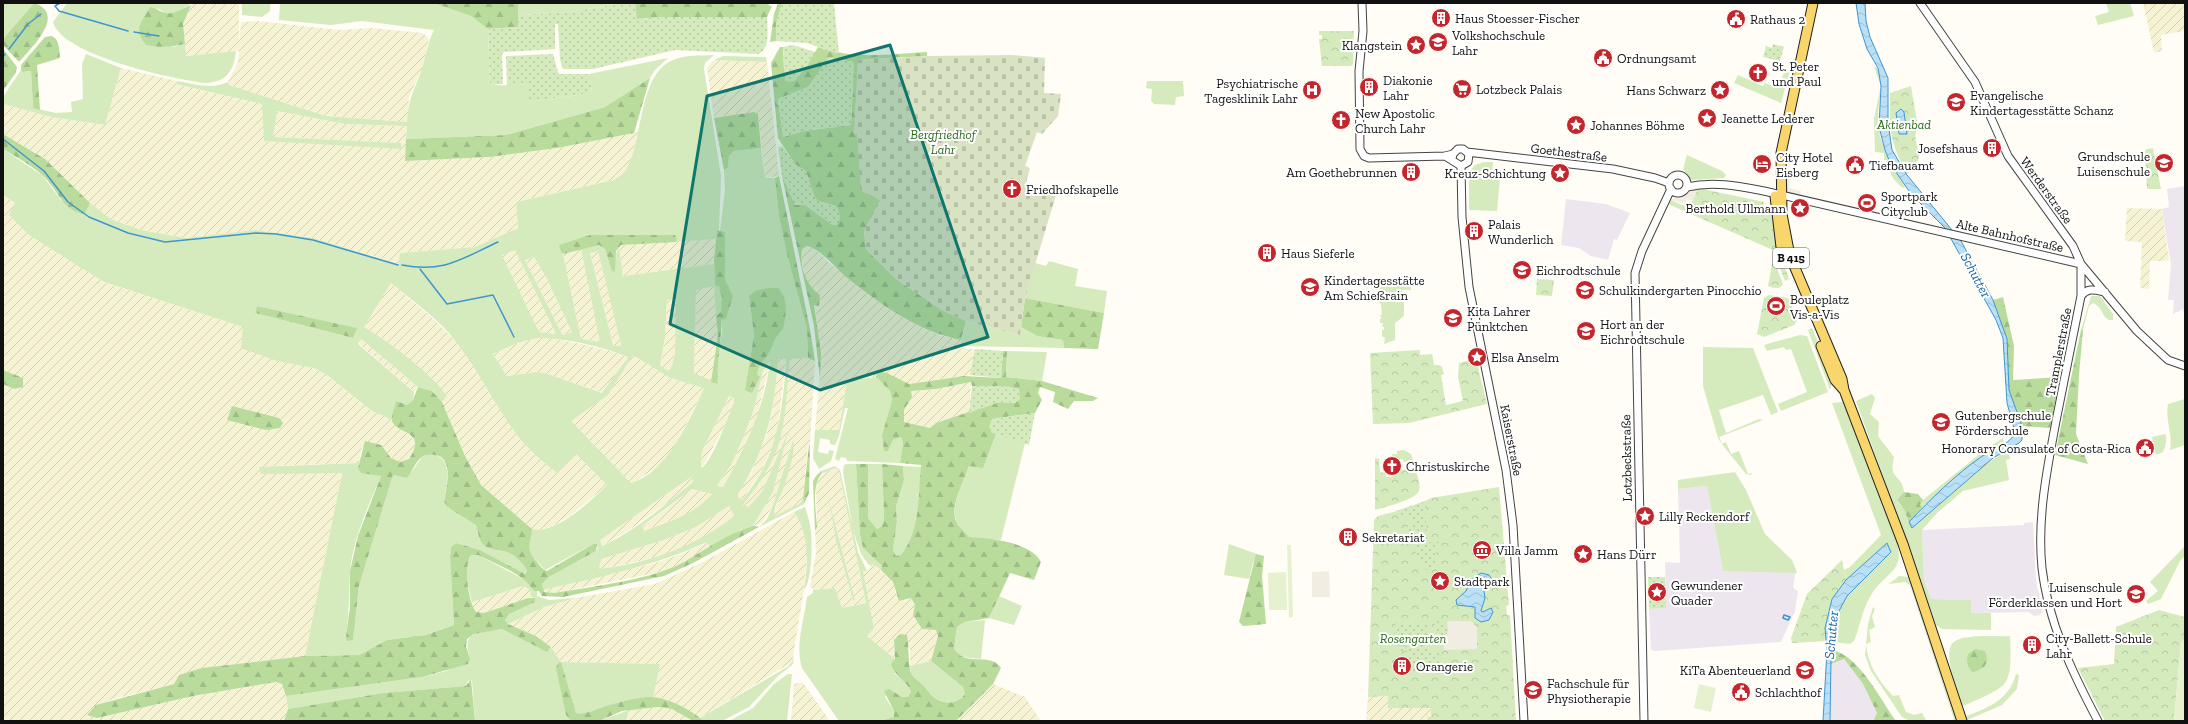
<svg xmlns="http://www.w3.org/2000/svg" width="2188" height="724" font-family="'Zilla Slab',serif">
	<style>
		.industrial { fill: #eee6ef }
		.farmland { fill: url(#farmland-furrows); fill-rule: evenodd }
		.grass { fill: #d5ebbd; fill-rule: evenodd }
		.forest { fill: url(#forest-firs); fill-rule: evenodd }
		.cemetery { fill: url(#cemetery-stones) }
		.park { fill: url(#park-crowns) }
		.garden { fill: url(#garden-dots) }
		.pitch { fill: #e6f2cf }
		.plaza { fill: #f1ede2 }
		.water { fill: url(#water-waves); stroke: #3f96cf }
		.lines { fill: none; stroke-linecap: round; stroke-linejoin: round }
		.stream { stroke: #3f96cf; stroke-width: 1.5 }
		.canal { stroke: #b9e0f7; stroke-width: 6 }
		.minor-casing { stroke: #444; stroke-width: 9 }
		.major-casing { stroke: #222; stroke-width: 11 }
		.minor { stroke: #fff; stroke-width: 7 }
		.major { stroke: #f9d66b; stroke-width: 9 }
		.marked { fill: #0f766e; fill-opacity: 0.2; stroke: #0f766e; stroke-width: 3; stroke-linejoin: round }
		.labels { text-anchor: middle; stroke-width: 4; stroke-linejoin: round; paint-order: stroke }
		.shield { fill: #fff; stroke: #585858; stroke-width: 1 }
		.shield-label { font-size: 12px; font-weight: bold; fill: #111 }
		.poi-label { font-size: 13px; fill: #111; stroke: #fff; text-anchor: start }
		.park-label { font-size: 13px; font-style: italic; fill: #2f6b1f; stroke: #fff }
		.street-label { font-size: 13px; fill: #111; stroke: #fff }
		.water-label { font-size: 14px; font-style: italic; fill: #1768a6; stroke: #fff }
	</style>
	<defs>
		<pattern id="farmland-furrows" width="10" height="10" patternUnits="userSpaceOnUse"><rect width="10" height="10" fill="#f6f3d4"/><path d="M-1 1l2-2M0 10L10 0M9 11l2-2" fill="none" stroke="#d2cfb5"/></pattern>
		<pattern id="forest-firs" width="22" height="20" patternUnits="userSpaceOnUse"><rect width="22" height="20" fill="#b9dc9c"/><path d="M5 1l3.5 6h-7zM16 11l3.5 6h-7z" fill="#9ebc85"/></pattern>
		<pattern id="cemetery-stones" width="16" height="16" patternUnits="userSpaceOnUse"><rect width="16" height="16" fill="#d9e3c4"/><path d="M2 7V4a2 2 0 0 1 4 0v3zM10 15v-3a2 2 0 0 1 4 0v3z" fill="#b9c2a7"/></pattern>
		<pattern id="park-crowns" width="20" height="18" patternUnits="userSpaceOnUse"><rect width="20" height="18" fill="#d5ebbd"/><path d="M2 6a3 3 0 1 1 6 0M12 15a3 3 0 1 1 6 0" fill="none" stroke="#b6c8a1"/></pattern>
		<pattern id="garden-dots" width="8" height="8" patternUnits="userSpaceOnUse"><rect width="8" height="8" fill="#d5ebbd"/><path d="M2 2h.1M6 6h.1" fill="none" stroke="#b6c8a1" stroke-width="1.8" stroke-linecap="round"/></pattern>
		<pattern id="water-waves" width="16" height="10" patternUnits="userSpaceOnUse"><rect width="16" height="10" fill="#b9e0f7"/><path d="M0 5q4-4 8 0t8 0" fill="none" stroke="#9ebfd3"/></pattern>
	</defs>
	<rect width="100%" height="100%" fill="#fffdf5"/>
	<path class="industrial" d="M2185,186V319L2183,309L2173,314L2174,300H2168L2171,265L2162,209L2169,207L2167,189Z
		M1566,199L1606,204L1630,213L1617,240L1614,239L1608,260L1591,256L1579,248L1561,245Z
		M1707,486L1723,571L1796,568L1793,588L1798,591L1795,611L1781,642L1656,651L1651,650L1649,609L1666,608L1665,562L1680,563L1678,489Z
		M2033,522L2036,581L2043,611L2040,615L2034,616L2029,612L1971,613L1970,600L1931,599L1924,579L1922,530L2024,525V523Z
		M1844,659L1863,684L1877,713L1873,721H1830L1831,664Z"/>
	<path class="farmland" d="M192,3H239V43L241,22L257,21L339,30L372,28L423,33L429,39L422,69L409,97L407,122L326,116L229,85L228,82L238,62L239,51L186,56L183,24Z
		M2143,3H2185V31L2161,35L2162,51L2154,53Z
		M714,60L767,62L779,176L765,178L758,114L754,112L714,118L707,67Z
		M121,68L177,81L176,84L263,104L264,141L401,143L273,137L276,111L345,124L407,126L405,161L490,157L557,148L638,132L631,161L625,172L614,180L516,202L518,228L475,247L400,253V264L313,238L255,230L187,238L141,230L111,219L90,203L45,159L3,134V104L51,117L105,125Z
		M3,195L15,203L103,282L243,327L300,364L314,368L327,375L372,411L392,420L394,425L411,436L415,442V450L409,459L400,462L391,458L386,451L362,447L359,463L273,466L342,472L305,656L202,668L174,684L110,700L88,715L97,718L193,696L276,682L282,684L286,696L288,709L284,721H3V384L14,389L23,387V378L3,370ZM232,406L257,414L227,420Z
		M2127,208L2162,209L2169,261H2150L2149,289L2140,288L2142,242L2125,241Z
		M716,239L714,264L623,276L619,248L621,245Z
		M807,246L818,251L830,264L897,314L942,336L961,340L960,348L975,349L970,375L909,384L878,371L876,377L848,381L839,430H815L821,364L813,290L805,279L801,254L802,249Z
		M515,249L556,334L539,333L502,255Z
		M581,249L598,327L600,343L581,339L563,254Z
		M598,250L621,346L613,345L590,253Z
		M534,257L546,277L572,332L565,335L562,334L525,260Z
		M391,283L430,316L456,341L483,378L576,454L607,485L570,516L553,526L539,530L532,529L481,485L465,456L442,402L447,396L364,327Z
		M714,286L718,334L711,382L694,374L696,290Z
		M677,299L675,354L670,373L660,367L665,337L667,300Z
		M360,338L418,387L414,392L358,343Z
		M538,338H552L586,345L628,356L603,393L545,373L537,372L507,376L493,354L520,342Z
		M633,354L670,378L705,388L675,446L658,466L632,484L570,421L608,395Z
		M790,358H808L815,361L810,445H808L803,499L799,504L775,517L774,512L783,489L789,467L793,441L773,505L762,523L753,526L773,492L787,435L763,490L749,508L743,505L751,495L781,436Z
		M778,359H786L777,435L761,472L742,500L738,497V494L751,473L766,437L772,412Z
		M770,361L757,418L747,442L723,487L717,486L731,465L744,436L754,409L763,371Z
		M971,382L969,413L936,423L930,428L904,422V410L912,397L910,391L936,389Z
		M729,396L734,398V402L725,425L701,470V457L703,449Z
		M836,468L839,471L866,603L841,608L835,588L814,590L810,586L816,553L815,531L817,527L816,488L818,478L822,473ZM829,500L855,599L853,600L836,541Z
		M691,477L693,482L670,501L626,532L602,546L600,540Z
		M692,489L712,494L705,502L683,516L644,531L642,527Z
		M729,506L734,516L714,532L681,549L657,557L599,570L600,559L664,540L694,528Z
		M794,512L800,522L807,543V554L804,590L792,662L700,718L663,699L653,698L659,664L561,662L551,647L536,636L508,624L544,607L576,598L655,584L703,562Z
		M708,542L711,548L681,564L656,573L554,593H546L543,590L655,563L681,554Z
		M873,563L893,582L896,594L905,601L911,598L915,605L922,629L936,630L938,635L931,661L910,666V649L894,640L895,659L867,636L874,628L863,571H867Z
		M524,586L530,590L531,597L484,613L478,614L474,609L472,602Z
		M797,683H803L830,721H791L794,685Z
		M993,684L1025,697L1041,721H956Z
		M1388,696V708H1431V717H1427L1428,721H1366L1368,697Z
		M658,707L672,709L693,721H626L629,710Z"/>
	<path class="grass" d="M3,3H34L3,39Z
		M67,3H192L174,14L165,13L157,8L173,47L185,44L186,56L236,51C234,70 227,82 206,83C175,80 61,55 53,22Z
		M242,3H270V11L262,17L242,15Z
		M280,3H433L471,16L488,29L490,85C503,85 513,86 527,84L530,102L592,93L589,74L668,58L655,70L650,78L605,107L506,135L406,139L407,126L345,124L277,111L273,137L401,143L402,149L264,141L262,104L176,84L177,81C194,84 212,90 228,82L229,85L326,116L407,122C407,101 416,87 422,68C426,55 428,42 434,30L362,21L331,25L279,20Z
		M518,3H620L571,12L518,15Z
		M2106,3H2130L2134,16L2098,25L2095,16L2109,12Z
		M86,54L121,68L105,125L51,117L3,104V97L21,70L24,72L31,71L33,108L56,113L72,112L71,102L83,99L82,64Z
		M714,55L705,63L704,69L721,176L719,230H717L716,239L676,242L677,239L658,235H590L578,240L561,252L563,254L581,339L600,342L581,249L599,245L605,249L612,272C616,264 614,255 619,248L623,276L714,264L715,284C725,288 723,304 721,312L716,316L714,286L696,290L694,373L718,384L716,366L722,333L721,320L726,319L733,296L725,279V232L720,231L725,190L724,170L728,168L729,156L734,151L761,148L765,178H775L779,216L786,250L807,329L808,358L790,359C787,384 787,410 781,435C776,460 759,485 743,505L749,507L763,490L788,432L773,492L753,526L740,530L711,548L707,542C655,566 599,577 543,590L542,584L549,577L596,551L598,547L593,544L545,570L530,554L528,543L532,529C555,535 591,501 607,485L576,454L557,473C545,463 531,452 521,440C497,410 481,374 457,343C440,320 414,302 391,283L364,327C389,342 430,372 447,396L442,402L432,391L418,387L360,338L358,344L414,392L413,400L407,405L396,402L392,420L372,411L327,375L314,368L277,361L241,348L243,327L104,282L29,235L9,215L15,203L3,195V149L43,176L61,200L85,214L90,203L111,219L141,230L186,238L255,230L313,238L399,264L400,253L475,247L518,228L516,202L614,180C618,177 623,174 626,170C643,142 638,80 669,62C683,54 699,56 714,55ZM515,250L556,334H555L539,332L502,255ZM598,251L621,345V346L613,345L590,253ZM534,257L546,277L572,332L565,335L562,334L525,260ZM749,296L783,329L775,336L766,356L760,362L757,374L745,389L754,335ZM676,299L675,354L670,372L660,366L665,337L667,300ZM257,306L356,328V329L353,338L255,313ZM538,338C566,338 601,346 628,357L602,393L545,373L537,372L507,376L493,354L520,342ZM633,355L670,378L704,388C691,418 666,474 631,483L571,421L608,395ZM778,359H786C783,412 777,459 742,500L738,497V494C767,448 774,412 778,359ZM770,361C765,407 745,448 723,487L717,486L731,465L744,436L754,409L763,371ZM729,396L734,398V402C728,417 713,460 701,469V457L703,449ZM691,477L693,482C665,505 635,531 602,546L600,540ZM692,489L712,494C695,514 668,522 644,531L642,526ZM729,506L734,516C695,547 649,563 599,569L601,559L664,540L694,528Z
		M723,56L766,57L767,62L714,60Z
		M1874,67L1878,68L1881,86L1878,113L1880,137L1891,165L1905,187L1903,188C1893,181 1889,172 1886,160H1884V153L1875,152L1874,118L1881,86Z
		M1785,70L1790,71L1781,103L1734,83L1738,75L1763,86L1765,83L1778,88Z
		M1147,81H1183L1184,96L1176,97L1175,105L1154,104L1151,101L1152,89L1146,88Z
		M1687,155L1722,171L1726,175L1724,178L1691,180L1683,169Z
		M1484,162H1493L1492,174H1503V177H1500L1497,211L1469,210V172L1475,165Z
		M1049,261L1078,269L1075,286L1107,291L1104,313L1025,298L1035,263L1046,266Z
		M1381,284L1383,287L1389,285V287H1393V284H1411V290H1402L1404,295V316L1395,323V340L1384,344L1385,338L1382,336V330H1384V327H1382L1383,323H1380V319L1382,318L1380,316L1382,314L1381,304L1378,302L1380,297L1377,296L1378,291L1376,289Z
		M2091,296H2100L2113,314V320H2109C2101,316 2103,307 2093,303L2089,306L2083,330H2081Z
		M966,321L1020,335L1021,327L1037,336L1063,340L1064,348L960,346Z
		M1812,328L1833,379L1830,390L1808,330Z
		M1800,335L1807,336L1828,392L1781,411L1778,404L1807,392L1791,349L1786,350L1784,347L1767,351L1764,345Z
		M1703,347L1753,348L1778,412L1771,415L1763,395L1719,410L1726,433L1759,419L1763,420L1719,437L1722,444L1726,442L1731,454L1739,451L1748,474L1752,473L1751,475L1746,474L1721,443L1718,438L1703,386Z
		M1007,351L1047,352L1042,381L1006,377Z
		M876,377L890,391L892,400L882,435L888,451L893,440L901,437L903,443L900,463L847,461L846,458L841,457L839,461L835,459L848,408H845L839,436L835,445L830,444V440L820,438L818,452L828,454L829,450L834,451L831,461L819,469L813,458L815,430H839L847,381Z
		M1872,394L1875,398L1870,414L1879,422L1878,436L1894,457C1888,481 1902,473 1904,492L1897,501L1905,511L1912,527L1983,466L2008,450L2010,459L2006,460L2009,480L1963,491L1937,513L1922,530L1924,579L1931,599L1971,600V613H1991V630L1942,629L1936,625L1856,401Z
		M2185,399V445L2170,450C2173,434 2165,420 2168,404Z
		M1843,402L1895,536C1908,574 1885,570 1870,597C1862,610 1860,627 1854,641L1850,644L1834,642C1836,629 1836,614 1843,602C1853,583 1875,567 1891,552L1887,543L1846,580L1844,570L1850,567L1881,535L1832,403Z
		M996,434L1025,443L1001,540L969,537C966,533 959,528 957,523C949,504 964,484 969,466L986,460Z
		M2165,434C2168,440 2165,447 2163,452L2156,455L2152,437Z
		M2003,438L2004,444L1980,457L1922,508L1920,505L1923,500L1983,451Z
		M793,440C796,454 787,476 783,490C780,497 772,509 775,516L799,504L803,499L804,504L759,527L767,519L773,505Z
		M1404,450L1411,454L1413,460L1403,462V459L1393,460L1392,454H1397V451Z
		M430,454C455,456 446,484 444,502L450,509L476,525C478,530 478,536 480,540C486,553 502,548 511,554C518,558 523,564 527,570L524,574L480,550L456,543L451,547L450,557L454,625L424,635L387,640L359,655L305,656L342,473L261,474L259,467L359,463L358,468L381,476C369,504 352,542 350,572C349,593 349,614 346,636L353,640L359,586L393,475L407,478L422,457Z
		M847,464H856L860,535L863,548L882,566L881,570L873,564L871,566L868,564L861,554L853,530L843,472L844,465Z
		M868,464H882L884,519L882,526L877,529L868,518Z
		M835,466L840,470L858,552L867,571H863L874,628L867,636L895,659V674L908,684L911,691L908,697H902L889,690L885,697L894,711V717L888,720L839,721L802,668C795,646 804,620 807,597L813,593V590L835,588L842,608L866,603L839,471L836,468L822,473L821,471Z
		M903,466L921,467C920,496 920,532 902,555L896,556L893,550L897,522L896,507L904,480Z
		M1735,472L1746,490L1765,534L1792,560L1797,573L1723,571L1707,486L1678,489V480Z
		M829,500L855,600H853L836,541Z
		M805,507C807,513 809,519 810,525C813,537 812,584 804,590C808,563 810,536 794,512Z
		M1229,544L1257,554L1253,563L1249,579L1224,575Z
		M2185,546V556L2180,561L2161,599L2148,604L2146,601L2158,591L2150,582Z
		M471,555H478L529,582L534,591H537V596L549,600L576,598L544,607L508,624L505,620L506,616L535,598L531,597L530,590L524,586L520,587L472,602C468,587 462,568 471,555Z
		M1899,576L1909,577L1913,581L1958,721H1951L1954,719L1910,585L1905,582L1889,584Z
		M999,596L1022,606L1014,625L989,618Z
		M1873,607L1875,609L1872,616L1875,627L1869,630L1871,642L1866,644C1868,666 1879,681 1893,696L1899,695L1906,712L1914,715L1922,713L1926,720L1910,721L1902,717L1871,671L1865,655L1868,624Z
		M985,620L981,659L962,657L954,649L957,627L965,622Z
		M502,629C519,633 533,649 549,650L551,647L561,662L660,664L653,698L603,707L584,714L576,713L559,663L556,665L566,714L571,721H475L472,680L468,681L466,686L383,693L288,709L286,696L422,677L446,671L470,659C461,629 479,633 502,629Z
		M2010,636C2012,689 2010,685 1963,706C1959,692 1938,647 1957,640C1973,634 1994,637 2010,636Z
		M794,654L793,664L778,676L749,707L722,721H704L700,718L787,667L792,662Z
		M931,661L963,687L965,694C957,705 942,705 932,696C929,693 927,689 924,686C917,680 910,677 910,666Z
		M788,674H792L787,721H729L753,708L774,684Z
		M2016,674L2019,675L2017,689L2002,705L1965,721L1964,717C1987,708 2009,701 2016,674Z
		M629,710L626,721H599Z"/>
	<path class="forest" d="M34,3C67,14 32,47 19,62L3,45V39Z
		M433,3H518V27L488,29L471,16Z
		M635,3H767L770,6H772L767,17H663L636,19Z
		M778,3H782L776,25V41L770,42L774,14Z
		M191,5L183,24L185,44C171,47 160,48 146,45C133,29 141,23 150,7C156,8 160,12 166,13C174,15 183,8 191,5Z
		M52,36C60,40 59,50 60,58L37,65L40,110L33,108L31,71L23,72L21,70V65L45,37Z
		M780,47H783L784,69L815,52L818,47C857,60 887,54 927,52V56L858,60L857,134L881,200L864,231L866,249L896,279L942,310L966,321L961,340C917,331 880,304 845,276C833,266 821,249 807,246L802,249C799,266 806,286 820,295L819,306L814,305L821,354L820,379L814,326L782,176L805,205L833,225L836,206L818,201L814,196L806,171L795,164L778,138L771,63ZM829,58L854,62L851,125L804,131L783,137L778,99L808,87Z
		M4,50L17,67L16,72L3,91Z
		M650,78L634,133L557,148L490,157L405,161L406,139L506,135L605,107Z
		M754,112L758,114L761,148L734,151L729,156L728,168L724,170L714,118Z
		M3,134L45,159L90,203L85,214C61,211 58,188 42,175C31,165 16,157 3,149Z
		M779,176L810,329L815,361L808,358L807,329L786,250L779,216L775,178Z
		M717,230L725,232V279L733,296L726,319L721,320C722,342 716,362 718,384L711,382L718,334L716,316L721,312L722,297L719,287L715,285L714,261Z
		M590,235H675L677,239L676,242L621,245L616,251L615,271L612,272L605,249L599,245L563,254L561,252L559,245Z
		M768,288H778C789,299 786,315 783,329C772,339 774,347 766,357C761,363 759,366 757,374L760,377L752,393L746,391L745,389L754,335L749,296L755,291Z
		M2003,297L2014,346L2013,380L2060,377L2050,428L2022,426L2009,390L2007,339L1993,300Z
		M1025,298L1104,313L1098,349L1064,348L1063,340L1037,336L1021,327Z
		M257,306L357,328L353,338L255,313Z
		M2081,330H2083L2079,375L2076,434L2088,464L2055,455Z
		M1003,351H1007L1006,377L1042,381L1098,398L1093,401H1074L1068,409L1053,402L1055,392L1040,387L1038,393L1042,400L1035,413L992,419V433L996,434L983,468L969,466C964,483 947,508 958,525C961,529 966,533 969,537C990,538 1031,542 1041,562L1034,580L1010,573L989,618L965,622L957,627L954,649C956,651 959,654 961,656C973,663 992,654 1001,668L993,684L956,721H881L894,717V711L884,691L889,689L902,697H908L911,691C905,679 896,678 891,664L895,659L894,640L900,634L907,635C909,647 908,659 910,670C912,678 919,681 924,686C927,689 929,693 932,696C942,705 957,705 965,694L963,687L931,661L938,636L936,630L922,629L913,615L915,605L911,598L899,601L893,582L881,570L882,566L863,548L860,535L856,464H868V518L877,529L882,526L884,519L882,464L903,466L904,480L896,507L897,522L893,550L896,556L901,555C921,530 918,495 921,465L900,463L903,443L901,437L893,440L888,451H884L882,435L892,400L890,391L876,377L878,371L887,373L909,384L964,376L1001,378ZM971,382L972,386H1005L1015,403L999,402L936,423L930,428L904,422V410L912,397L911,391L936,389Z
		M3,370L23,378V387L14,389L3,384Z
		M418,387L432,391L442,402L465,456L481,485L532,529C531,545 524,547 537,562C540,566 542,569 547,571L593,544H597L596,551L549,577L542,584L544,592L554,593C593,586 648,581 684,562C697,555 747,521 759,527L693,563L664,576L563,597L542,596L539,591H534C523,573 497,565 478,555H471C463,566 468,601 476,612L484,613L528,598H535V602L509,614L505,620L508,624L536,636L551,647L547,652L502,629L474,634L467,639L466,646L470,659L468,664L422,677L286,696L282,684L276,682L193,696L97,718L87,715L96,705L174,684L179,675L202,668L305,656L359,655L387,640L425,635L454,625L450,557L451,547L456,543L480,550L525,574L527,570C523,564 518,558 511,554C502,548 486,553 480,540C478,536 478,530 476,525L450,509L444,502C446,489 455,456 434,455C430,454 425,455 422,457C415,462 412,472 407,478L393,475L359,586L353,640L347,641L346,636L350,607V571L358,536L381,476L361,473L358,468L365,441L381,445L391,458L400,462L409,459C429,429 394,435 392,420C391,415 395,407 396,401L407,405L413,400Z
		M232,406L279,418L283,423L280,428L266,430L227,420Z
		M809,445H810L809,493L804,504L803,499Z
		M821,471L822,473C811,485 816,511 817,527L815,531L813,481L816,476Z
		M1904,492L1918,494L1923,500L1920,505L1922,508L1909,522L1905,511L1897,500Z
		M1256,554L1264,556L1262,576L1266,624L1243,626L1239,622Z
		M1975,649L1985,651C1990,664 1984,670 1972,672C1967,666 1966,662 1968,654Z
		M1833,650C1860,657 1880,699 1896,721H1873L1877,713L1863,684L1844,659L1831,664Z
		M561,662L576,713C586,715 593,710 603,707C616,703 634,698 648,697C666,696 691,710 704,721H693L672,709L658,707L622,711L599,721H571L566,715L556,668L557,664Z
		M471,679L475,721H284L288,709L383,693L466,686Z"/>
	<path class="cemetery" d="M1012,55L1045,58L1044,93L1061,94L1058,116L1042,134L1037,132L1025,166L1030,168L1025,187L1056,195L1025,298L1020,335L966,321L942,310L896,279L866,249L864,231L880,200L861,191L857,134H854V129L858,60L927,56Z"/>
	<path class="park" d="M1319,31H1354L1353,64L1351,66H1322L1319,39H1322V35H1319Z
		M1911,86L1918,127C1908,145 1932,154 1907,174C1890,143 1889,129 1890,93Z
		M2153,148L2161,189H2147L2145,150Z
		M1698,188L1764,202L1762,212L1771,213L1778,249L1789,279L1785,281L1773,250L1668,204L1671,200L1682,205H1690Z
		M1775,263L1783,284C1780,290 1773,288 1768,286L1772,264Z
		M1537,279L1554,280L1552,296L1536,295Z
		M1769,295L1788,298L1798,319L1794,325L1764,337L1757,334L1764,298Z
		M1420,350V355L1432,354L1434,365H1439L1442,367L1444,374L1441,375L1446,405L1463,401L1458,377L1459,363L1476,359L1487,404L1409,423L1373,424L1370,353Z
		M1375,458L1379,459L1380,472L1386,473V477L1395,476L1396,470L1415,469C1417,475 1421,484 1419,491C1415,500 1385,507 1375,510Z
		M1499,487L1509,605L1506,606L1507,615H1510L1516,721H1428L1427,717H1431V708H1388V696L1368,697L1374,520L1378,516L1415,506L1431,498Z
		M1842,560L1846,580C1830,597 1824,618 1827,641L1792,643L1791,638L1807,594Z
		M2159,610L2185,617V639L2181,643L2174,721H2105L2078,668L2114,664L2116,627Z"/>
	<path class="garden" d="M620,3H635L637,19L663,17H767C767,28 771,49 758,54L675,50L593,69H563L560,59L558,24H555V49L504,52L502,54L503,84L490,85L488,29L518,27V15L571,12Z
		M782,3H834L839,54L807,43L776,41V25Z
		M1773,44L1784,47L1780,61L1763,57L1766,46L1772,48Z
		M793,45L815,52L806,68L794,82L785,81L783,47Z
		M553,54L558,72L560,74H589L592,93L529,102L527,84L507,86L506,56Z
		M829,58L854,62L851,125L804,131L783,137L778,99L808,87Z
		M782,146L795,164L806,171L814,196L818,201L836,206C840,212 842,219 837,225H833L805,205H795L782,176L778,148Z
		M975,349L1003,351L1001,378L970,375Z
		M972,386H1005L1019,389L1020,399L1015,403L999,402L969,413Z
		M1035,413L1029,445L992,433L989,427L992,419Z
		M1425,501L1427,542H1440L1441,545L1436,548L1437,563L1433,568L1426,570L1417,556L1407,527L1412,525L1410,517H1398L1396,511Z
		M1648,577H1665L1666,608L1649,609Z
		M1440,616L1448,627L1445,635L1435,637V621Z
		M1428,623V651L1439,653C1452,674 1418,671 1407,671V651H1399V636L1394,634V627L1396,624Z"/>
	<path class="pitch" d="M1287,545H1291L1293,617L1289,618Z
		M1286,572L1287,610H1269L1268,573Z
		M2185,639V721H2174L2181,643Z
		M1699,684L1716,688L1711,712L1694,708Z"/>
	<path class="plaza" d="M1803,169L1804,177L1790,176L1789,188L1801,191L1800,195L1789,193L1785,189V171H1798L1802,173Z
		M1698,188L1693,201L1687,199L1686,203L1690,205L1671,200L1682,195L1692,189Z
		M1329,571L1330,597H1312V572Z
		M1447,621H1470L1477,627V649L1444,650V637L1448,632Z"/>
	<path class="water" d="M1856,3H1865L1866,21L1870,37L1888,78V122L1892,150L1907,175L1961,241L1993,300L2007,339L2009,390L2022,426V440L2019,443L1993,458L1912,528L1909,522C1930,500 1956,474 1981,457C1990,450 2012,444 2015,432L2007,403L2003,338L1996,320L1945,228L1911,194L1891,165L1885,150L1879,127L1881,86L1878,68L1867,49L1859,24Z
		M1901,109L1904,112L1907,134H1899L1896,113Z
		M1887,543L1891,552L1847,596L1839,611L1831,660L1830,721H1823L1827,650L1825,628L1832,599L1846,580Z
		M1481,573L1489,575L1493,581L1492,585H1483L1485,598L1481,611L1483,612L1491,608L1493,612L1489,620L1481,622L1475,618V607L1457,605L1456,600L1466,591L1471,580Z"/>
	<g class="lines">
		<path class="stream" d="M60,3L55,6L59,11L128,31
			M134,32L159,36
			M9,49L28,24L41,14
			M3,57L5,54
			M3,139L44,171L68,202L89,217L128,233L165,242L256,233L276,234L313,240L398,265
			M402,265C444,273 461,259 498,242
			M420,269L447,304L493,295L514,337
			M1784,615L1790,617L1788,620L1783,618Z"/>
		<path class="canal" d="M1396,643H1406"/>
		<g class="minor-casing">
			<path id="minor" d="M1362,3L1363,31L1359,71L1360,149L1364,156L1369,158L1445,156L1453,154
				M1920,3L1975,82L2008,156L2073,246L2081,264L2137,331L2168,360L2185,366
				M1467,152L1613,169L1655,178L1669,183
				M1445,156L1461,166L1468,162L1469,154L1463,149H1458L1453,154L1452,159
				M1461,166L1462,217L1469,287L1506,470L1513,525L1524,721
				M1669 184a9 9 0 1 1 18 0a9 9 0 1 1-18 0Z
				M1687,187C1713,181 1738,186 1764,191L2081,264
				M2081,264V296C2073,338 2064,379 2056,421C2047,470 2037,518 2042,568C2048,622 2073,674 2098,721
				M2081,296C2088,287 2095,290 2105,292
				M1644,721L1635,273L1642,251L1671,189"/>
		</g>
		<g class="major-casing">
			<path id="major" d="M1813,3L1781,153L1782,214L1790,256L1842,379L1844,390L1903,544L1962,721
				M1775,196L1781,247
				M1821,346L1835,380L1843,389"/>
		</g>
		<use href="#minor" class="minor"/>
		<use href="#major" class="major"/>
	</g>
	<path class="marked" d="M890,45L988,337L820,390L670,324L707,96Z"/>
	<defs>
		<g id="building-disc" transform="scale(1)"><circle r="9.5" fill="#c4262e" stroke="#fff"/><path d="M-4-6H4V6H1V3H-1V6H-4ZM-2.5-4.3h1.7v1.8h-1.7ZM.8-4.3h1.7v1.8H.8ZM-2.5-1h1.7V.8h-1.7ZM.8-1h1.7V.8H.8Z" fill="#fff"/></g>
		<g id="civic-disc" transform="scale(1)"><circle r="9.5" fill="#c4262e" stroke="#fff"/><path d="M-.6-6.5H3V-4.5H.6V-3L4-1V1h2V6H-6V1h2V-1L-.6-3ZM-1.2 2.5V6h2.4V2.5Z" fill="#fff"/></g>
		<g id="university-disc" transform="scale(1)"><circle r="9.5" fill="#c4262e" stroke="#fff"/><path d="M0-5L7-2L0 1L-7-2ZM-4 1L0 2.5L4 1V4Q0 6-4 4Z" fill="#fff"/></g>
		<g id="sight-disc" transform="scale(1)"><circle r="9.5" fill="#c4262e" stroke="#fff"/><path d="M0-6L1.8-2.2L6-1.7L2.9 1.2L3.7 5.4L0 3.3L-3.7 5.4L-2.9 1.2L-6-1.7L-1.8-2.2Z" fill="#fff"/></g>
		<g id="church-disc" transform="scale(1)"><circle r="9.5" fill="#c4262e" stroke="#fff"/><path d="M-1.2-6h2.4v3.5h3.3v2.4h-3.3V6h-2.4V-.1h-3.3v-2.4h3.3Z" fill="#fff"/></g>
		<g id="supermarket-disc" transform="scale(1)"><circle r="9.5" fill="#c4262e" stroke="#fff"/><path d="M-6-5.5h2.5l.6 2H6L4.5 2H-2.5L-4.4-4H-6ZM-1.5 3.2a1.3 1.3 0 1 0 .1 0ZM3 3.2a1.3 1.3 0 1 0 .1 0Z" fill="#fff"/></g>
		<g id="hospital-disc" transform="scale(1)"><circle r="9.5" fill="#c4262e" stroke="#fff"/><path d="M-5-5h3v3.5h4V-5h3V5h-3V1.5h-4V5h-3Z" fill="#fff"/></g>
		<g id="school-disc" transform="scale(1)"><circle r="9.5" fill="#c4262e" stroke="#fff"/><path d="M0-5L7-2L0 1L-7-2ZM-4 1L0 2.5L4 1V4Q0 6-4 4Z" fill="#fff"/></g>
		<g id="hotel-disc" transform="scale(1)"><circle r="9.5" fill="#c4262e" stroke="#fff"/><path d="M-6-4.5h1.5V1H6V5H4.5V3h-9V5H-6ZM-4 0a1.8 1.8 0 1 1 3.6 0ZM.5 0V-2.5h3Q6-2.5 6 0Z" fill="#fff"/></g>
		<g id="stadium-disc" transform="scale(1)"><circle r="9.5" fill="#c4262e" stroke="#fff"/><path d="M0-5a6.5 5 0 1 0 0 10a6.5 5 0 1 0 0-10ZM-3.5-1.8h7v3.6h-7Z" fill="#fff"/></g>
		<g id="museum-disc" transform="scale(1)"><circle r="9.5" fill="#c4262e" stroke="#fff"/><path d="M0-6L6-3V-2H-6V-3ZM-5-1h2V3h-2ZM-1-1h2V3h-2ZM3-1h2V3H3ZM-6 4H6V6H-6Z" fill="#fff"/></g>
	</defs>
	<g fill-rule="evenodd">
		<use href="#building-disc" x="1441" y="18"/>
		<use href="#civic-disc" x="1736" y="19"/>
		<use href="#university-disc" x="1438" y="42"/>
		<use href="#sight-disc" x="1416" y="45"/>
		<use href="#civic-disc" x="1603" y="58"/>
		<use href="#church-disc" x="1758" y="73"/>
		<use href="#building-disc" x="1369" y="87"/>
		<use href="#supermarket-disc" x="1462" y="89"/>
		<use href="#hospital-disc" x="1312" y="90"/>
		<use href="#sight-disc" x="1720" y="90"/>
		<use href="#school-disc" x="1956" y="102"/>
		<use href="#sight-disc" x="1707" y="118"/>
		<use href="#church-disc" x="1341" y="120"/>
		<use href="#sight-disc" x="1576" y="125"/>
		<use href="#building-disc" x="1992" y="148"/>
		<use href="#school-disc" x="2164" y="163"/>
		<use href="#hotel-disc" x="1762" y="164"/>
		<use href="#civic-disc" x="1855" y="165"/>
		<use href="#building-disc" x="1411" y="172"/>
		<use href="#sight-disc" x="1560" y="173"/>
		<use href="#church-disc" x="1012" y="189"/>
		<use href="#stadium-disc" x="1867" y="203"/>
		<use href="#sight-disc" x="1800" y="208"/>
		<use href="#building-disc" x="1474" y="231"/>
		<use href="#building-disc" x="1267" y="253"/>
		<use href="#school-disc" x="1522" y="270"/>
		<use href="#school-disc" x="1310" y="287"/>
		<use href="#school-disc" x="1585" y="290"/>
		<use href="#stadium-disc" x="1776" y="306"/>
		<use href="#school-disc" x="1453" y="318"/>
		<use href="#school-disc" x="1586" y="331"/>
		<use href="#sight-disc" x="1477" y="357"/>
		<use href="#school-disc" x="1941" y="422"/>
		<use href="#civic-disc" x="2145" y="448"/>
		<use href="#church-disc" x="1392" y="466"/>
		<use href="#sight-disc" x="1645" y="516"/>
		<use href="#building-disc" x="1348" y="537"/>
		<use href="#museum-disc" x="1482" y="550"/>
		<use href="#sight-disc" x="1583" y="554"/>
		<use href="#sight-disc" x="1440" y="581"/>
		<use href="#sight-disc" x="1657" y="592"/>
		<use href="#school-disc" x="2136" y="594"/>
		<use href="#building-disc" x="2032" y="645"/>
		<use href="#building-disc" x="1402" y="666"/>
		<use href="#school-disc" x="1805" y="670"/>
		<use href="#university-disc" x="1533" y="690"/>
		<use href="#civic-disc" x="1741" y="692"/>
	</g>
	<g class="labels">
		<rect class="shield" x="1773" y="248" width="36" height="20" rx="3"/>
		<g class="shield-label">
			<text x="1791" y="262">B 415</text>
		</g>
		<g class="poi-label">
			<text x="1455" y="23">Haus Stoesser-Fischer</text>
			<text x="1750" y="24">Rathaus 2</text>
			<text x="1452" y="40">Volkshochschule<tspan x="1452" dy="15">Lahr</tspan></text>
			<text x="1402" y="50" text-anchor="end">Klangstein</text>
			<text x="1617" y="63">Ordnungsamt</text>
			<text x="1772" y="71">St. Peter<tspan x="1772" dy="15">und Paul</tspan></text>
			<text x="1383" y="85">Diakonie<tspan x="1383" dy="15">Lahr</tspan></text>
			<text x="1298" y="88" text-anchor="end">Psychiatrische<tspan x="1298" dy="15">Tagesklinik Lahr</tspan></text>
			<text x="1476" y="94">Lotzbeck Palais</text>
			<text x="1706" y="95" text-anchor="end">Hans Schwarz</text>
			<text x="1970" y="100">Evangelische<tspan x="1970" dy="15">Kindertagesstätte Schanz</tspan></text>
			<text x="1355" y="118">New Apostolic<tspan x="1355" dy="15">Church Lahr</tspan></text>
			<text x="1721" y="123">Jeanette Lederer</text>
			<text x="1590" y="130">Johannes Böhme</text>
			<text x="1978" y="153" text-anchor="end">Josefshaus</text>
			<text x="2150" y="161" text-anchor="end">Grundschule<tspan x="2150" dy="15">Luisenschule</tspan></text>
			<text x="1776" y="162">City Hotel<tspan x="1776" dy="15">Eisberg</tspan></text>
			<text x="1869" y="170">Tiefbauamt</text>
			<text x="1397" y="177" text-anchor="end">Am Goethebrunnen</text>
			<text x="1546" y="178" text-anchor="end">Kreuz-Schichtung</text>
			<text x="1026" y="194">Friedhofskapelle</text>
			<text x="1881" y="201">Sportpark<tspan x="1881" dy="15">Cityclub</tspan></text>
			<text x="1786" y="213" text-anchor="end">Berthold Ullmann</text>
			<text x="1488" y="229">Palais<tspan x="1488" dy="15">Wunderlich</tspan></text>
			<text x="1281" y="258">Haus Sieferle</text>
			<text x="1536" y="275">Eichrodtschule</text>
			<text x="1324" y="285">Kindertagesstätte<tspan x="1324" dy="15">Am Schießrain</tspan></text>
			<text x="1599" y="295">Schulkindergarten Pinocchio</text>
			<text x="1790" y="304">Bouleplatz<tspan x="1790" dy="15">Vis-a-Vis</tspan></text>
			<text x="1467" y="316">Kita Lahrer<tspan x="1467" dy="15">Pünktchen</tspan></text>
			<text x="1600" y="329">Hort an der<tspan x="1600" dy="15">Eichrodtschule</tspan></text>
			<text x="1491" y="362">Elsa Anselm</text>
			<text x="1955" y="420">Gutenbergschule<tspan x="1955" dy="15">Förderschule</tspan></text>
			<text x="2131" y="453" text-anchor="end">Honorary Consulate of Costa-Rica</text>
			<text x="1406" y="471">Christuskirche</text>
			<text x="1659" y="521">Lilly Reckendorf</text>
			<text x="1362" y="542">Sekretariat</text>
			<text x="1496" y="555">Villa Jamm</text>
			<text x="1597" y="559">Hans Dürr</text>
			<text x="1454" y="586">Stadtpark</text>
			<text x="1671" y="590">Gewundener<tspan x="1671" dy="15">Quader</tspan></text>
			<text x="2122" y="592" text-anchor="end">Luisenschule<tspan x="2122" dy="15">Förderklassen und Hort</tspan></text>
			<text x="2046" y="643">City-Ballett-Schule<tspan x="2046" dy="15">Lahr</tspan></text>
			<text x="1416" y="671">Orangerie</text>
			<text x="1791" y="675" text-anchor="end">KiTa Abenteuerland</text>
			<text x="1547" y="688">Fachschule für<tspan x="1547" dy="15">Physiotherapie</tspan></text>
			<text x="1755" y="697">Schlachthof</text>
		</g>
		<g class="park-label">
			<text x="1904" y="129">Aktienbad</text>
			<text x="943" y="139">Bergfriedhof<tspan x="943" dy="15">Lahr</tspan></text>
			<text x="1413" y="643">Rosengarten</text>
		</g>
		<g class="street-label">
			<text transform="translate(1569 152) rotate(7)" y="5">Goethestraße</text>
			<text transform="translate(2047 190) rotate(54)" y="5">Werderstraße</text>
			<text transform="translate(2010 235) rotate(13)" y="5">Alte Bahnhofstraße</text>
			<text transform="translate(2058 352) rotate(-79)" y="5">Tramplerstraße</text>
			<text transform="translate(1512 440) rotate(79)" y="5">Kaiserstraße</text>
			<text transform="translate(1626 458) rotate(-91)" y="5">Lotzbeckstraße</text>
		</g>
		<g class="water-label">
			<text transform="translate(1976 275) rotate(62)" y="5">Schutter</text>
			<text transform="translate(1831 635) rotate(-85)" y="5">Schutter</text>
		</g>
	</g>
	<rect width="2188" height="724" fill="none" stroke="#111111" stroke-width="8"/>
</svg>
